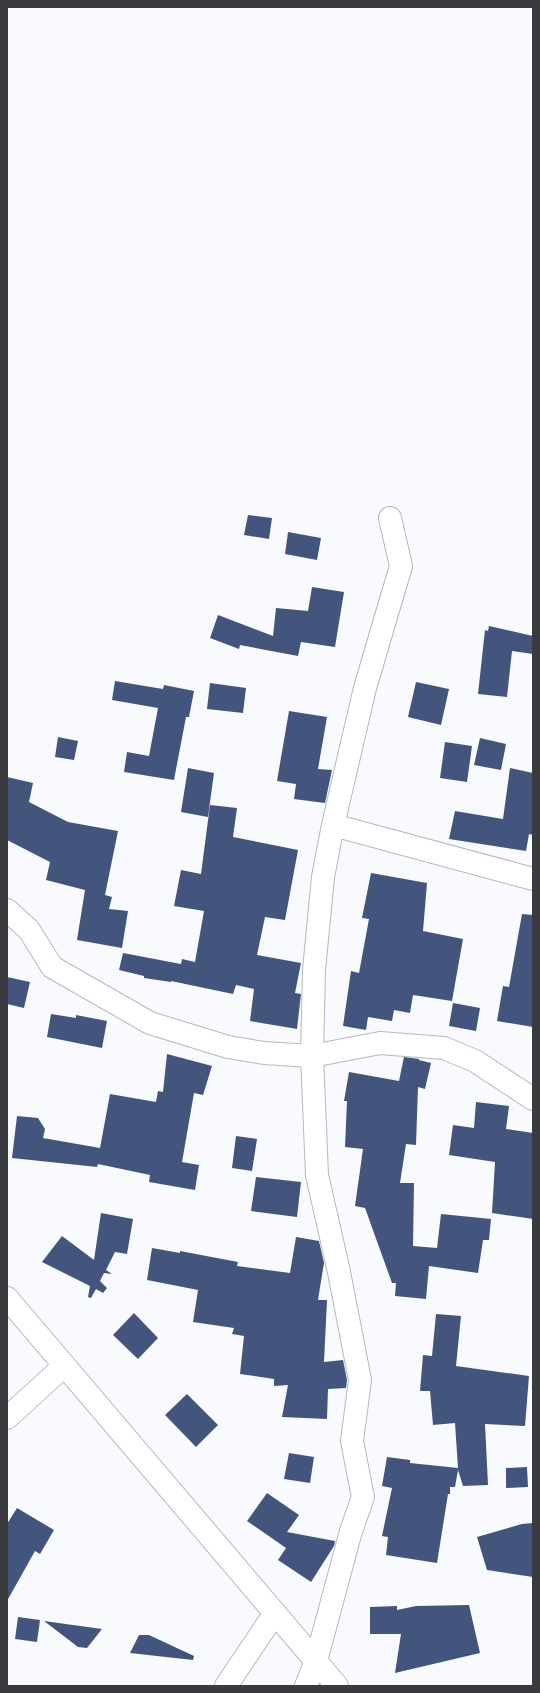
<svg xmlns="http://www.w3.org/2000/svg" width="540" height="1693" font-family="Figtree,sans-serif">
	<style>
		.building { fill: #43557d }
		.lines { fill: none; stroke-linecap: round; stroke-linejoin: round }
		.street-casing { stroke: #b4b8c0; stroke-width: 24 }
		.secondary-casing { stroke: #b4b8c0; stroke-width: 24 }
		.street { stroke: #fff; stroke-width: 22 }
		.secondary { stroke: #fff; stroke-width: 22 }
	</style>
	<rect width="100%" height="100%" fill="#f9fafe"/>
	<path class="building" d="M248,515L272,518L269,539L244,535Z
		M288,532L321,538L317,560L285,554Z
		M312,587L344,592L335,647L301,642L298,656L240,645L239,649L210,638L218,615L273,636L276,608L308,611Z
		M489,626L533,636V654L512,651L507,697L478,694L485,630L488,631Z
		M115,681L163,689L164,685L194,691L189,717H186L174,780L124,772L127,752L149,756L158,708L112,700Z
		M416,682L449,689L441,725L408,717Z
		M210,683L246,688L243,713L207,709Z
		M289,711L327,717L318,769L332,770L325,803L294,799L296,784L277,781Z
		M58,737L78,741L74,760L55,757Z
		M480,738L506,744L501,770L474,765Z
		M445,742L472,746L467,782L440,778Z
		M188,768L214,773L208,817L181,812Z
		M510,768L533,773V835L529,834L526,851L449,839L455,811L503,819Z
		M7,777L33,783L29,802L68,822L118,831L105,895L112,897L109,909L128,911L122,948L77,940L85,890L46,880L50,862L7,840Z
		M210,805L237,808L233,837L298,850L285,920L265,917L257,955L301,963L295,993L301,994L297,1029L250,1021L254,989L236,985L233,994L171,981V982L144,978V976L119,970L123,953L181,964L182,959L195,962L204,911L174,906L181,870L201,874Z
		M371,873L427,883L423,931L463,939L452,1001L413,995L410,1013L394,1010L392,1021L368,1017L366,1030L343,1026L351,971L359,973L369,919L362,918Z
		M522,914L533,915V1027L497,1021L503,986L509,987Z
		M7,977L30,982L24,1008L7,1004Z
		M453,1003L480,1008L476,1031L449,1026Z
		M51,1014L76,1018V1015L107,1021L102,1048L47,1037Z
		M167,1054L212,1066L203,1095L194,1093L182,1162L199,1165L195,1190L149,1182L150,1175L98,1164L97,1167L12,1158L17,1116L38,1118L45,1129L43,1138L100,1148L110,1094L156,1102L158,1091L163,1092Z
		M404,1057L419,1059V1060L431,1063L425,1089L418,1087L416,1145L406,1144L400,1183H414L413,1246L437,1248L441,1214L491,1219L489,1240H483L478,1273L429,1266L426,1299L395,1296L396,1283H392L365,1208L355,1206L363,1149L345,1147L347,1101H344L349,1072L399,1081Z
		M476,1102L509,1106L506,1129L533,1133V1219L492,1213L495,1162L449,1155L453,1125L474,1128Z
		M236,1136L257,1139L252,1171L232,1168Z
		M256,1177L301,1182L297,1217L251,1211Z
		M101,1213L133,1219L127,1254L115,1252L106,1270L112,1274L104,1273L100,1281L107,1288L103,1293L96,1289L91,1298L88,1297L90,1286L42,1262L62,1236L94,1260Z
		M296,1237L319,1241L324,1263L318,1300H327L324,1362L343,1360L347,1380L346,1388L328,1389L327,1419L282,1417L288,1385L274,1386V1379L240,1374L244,1336L232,1334L234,1328L193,1322L198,1290L147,1280L152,1248L180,1253V1251L238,1262L237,1266L290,1273Z
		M134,1313L158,1338L138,1359L113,1335Z
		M436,1314L461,1316L456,1366L529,1376L525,1426L485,1424L488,1485L463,1486L458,1470L455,1487H450V1494H448L437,1563L386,1555L388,1537L382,1536L392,1488L382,1486L387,1457L410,1460V1463L458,1468L455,1423L433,1425L430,1391H420L423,1355L432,1356Z
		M187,1394L218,1425L196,1447L165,1415Z
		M289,1453L314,1457L310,1483L284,1479Z
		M527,1467L528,1487L506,1488V1468Z
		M267,1493L299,1515L287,1532L335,1541L334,1546L311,1582L278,1560L286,1548L247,1521Z
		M17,1508L54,1530L40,1554L35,1551L7,1601V1524Z
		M533,1523V1577L487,1570L477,1537L522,1524Z
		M469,1605L480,1653L395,1673L401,1634H370V1607L397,1606V1610L416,1606Z
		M18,1617L40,1620L37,1642L15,1639Z
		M44,1621L102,1629L87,1648L78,1647Z
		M139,1635H149L194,1656L193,1660L130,1653Z"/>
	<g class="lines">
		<g class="street-casing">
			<path id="street" d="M333,825L533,879
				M7,910L29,930L52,967L150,1023L228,1047L264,1053L312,1056L380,1043L444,1048L475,1061L533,1099
				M7,1418L64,1366
				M226,1686L275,1613
				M306,1686L316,1661L351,1531L363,1497L352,1441L360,1380L339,1272L317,1175L312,1056L314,970L323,877L333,825L365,688L401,566L390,518"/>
		</g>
		<g class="secondary-casing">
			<path id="secondary" d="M7,1298L337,1686"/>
		</g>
		<use href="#street" class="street"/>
		<use href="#secondary" class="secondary"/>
	</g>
	<rect width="540" height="1693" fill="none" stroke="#3a3b3f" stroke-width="16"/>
</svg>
